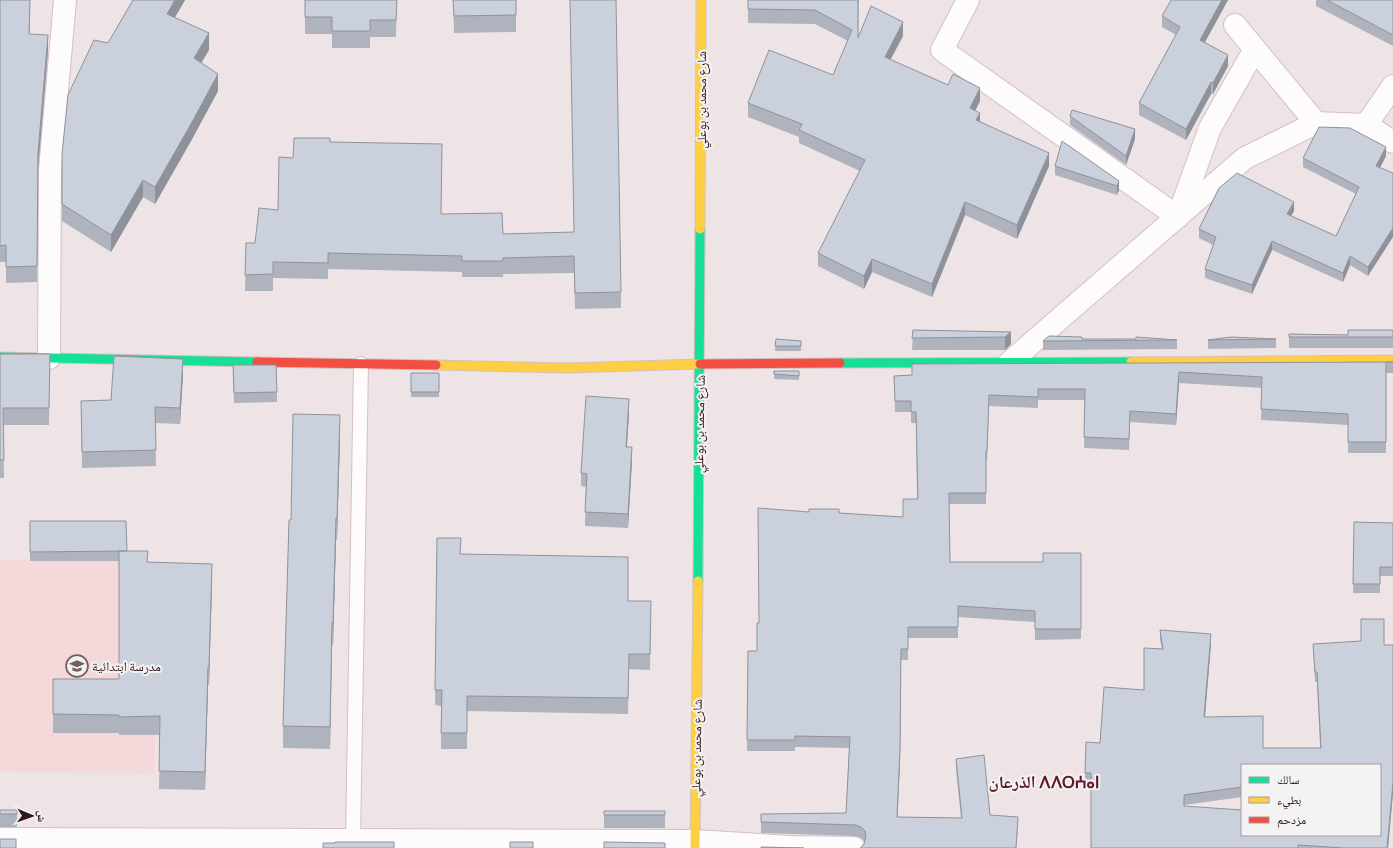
<svg xmlns="http://www.w3.org/2000/svg" width="1393" height="848" font-family="Barlow,'Noto Naskh Arabic','Noto Sans Tifinagh',sans-serif">
	<style>
		.built { fill: #f4d8da }
		.lines { fill: none; stroke-linecap: round; stroke-linejoin: round }
		.lane-casing { stroke: #d6bfc1; stroke-width: 16 }
		.street-casing { stroke: #d6bfc1; stroke-width: 24 }
		.fast-casing { stroke: #d6bfc1; stroke-width: 11 }
		.slow-casing { stroke: #d6bfc1; stroke-width: 11 }
		.jam-casing { stroke: #d6bfc1; stroke-width: 11 }
		.lane { stroke: #fdfbfb; stroke-width: 14 }
		.street { stroke: #fdfbfb; stroke-width: 22 }
		.fast { stroke: #16e098; stroke-width: 9 }
		.slow { stroke: #ffcf43; stroke-width: 9 }
		.jam { stroke: #f24e42; stroke-width: 9 }
		.wall { fill: #afb3be; fill-rule: evenodd }
		.shaded-wall { fill: #8e929b }
		.building { fill: #cbd0dd; stroke: #8e929b; fill-rule: evenodd }
		.labels { text-anchor: middle; stroke-width: 4; stroke-linejoin: round; paint-order: stroke }
		.street-label { font-size: 13px; fill: #351418; stroke: #f3f3f3 }
		.poi-label { font-size: 13px; fill: #351418; stroke: #f3f3f3; text-anchor: start }
		.district-label { font-size: 17px; font-weight: bold; fill: #641a28; stroke: #f3f3f3 }
	</style>
	<rect width="100%" height="100%" fill="#efe4e5"/>
	<path class="built" d="M0,560L155,561V773L0,772Z"/>
	<g class="lines">
		<g class="lane-casing">
			<path id="lane" d="M353,840L361,364"/>
		</g>
		<g class="street-casing">
			<path id="street" d="M968,0L942,50L1178,217L1210,128L1255,49
				M1235,25L1316,123
				M1366,125L1393,142
				M49,358L50,170L65,0
				M1010,362L1245,158L1316,123L1366,125L1393,86
				M0,839L695,841L790,847L854,848"/>
		</g>
		<g class="fast-casing">
			<path id="fast" d="M0,357L257,362
				M840,363L1131,362
				M698,581L700,229"/>
		</g>
		<g class="slow-casing">
			<path id="slow" d="M700,229L701,0
				M1131,362L1393,360
				M436,365L568,368L700,364
				M695,848L698,581"/>
		</g>
		<g class="jam-casing">
			<path id="jam" d="M257,362L436,365
				M700,364L840,363"/>
		</g>
		<use href="#lane" class="lane"/>
		<use href="#street" class="street"/>
		<use href="#fast" class="fast"/>
		<use href="#slow" class="slow"/>
		<use href="#jam" class="jam"/>
	</g>
	<path class="wall" d="M0,0L30,8L29,34L48,51L38,169L37,282L6,283V262H0Z
		M133,0H185L175,17L209,50L201,63L218,91L191,141L155,204L143,197L111,252L62,221V154L108,43Z
		M305,0H397L396,37H370V48H332V34H305Z
		M453,0H516V32L454,33Z
		M748,0H859L858,38L903,36L890,60L980,101L975,111L980,121L1049,166L1017,239L965,215L932,297L872,272L864,289L818,266V253L860,171L799,143V137L748,117V103L833,75L848,41L815,24L748,23Z
		M1228,0L1205,42L1228,66L1213,94H1211L1186,140L1139,115V103L1176,35L1162,27V16Z
		M1316,0H1393V46L1316,6Z
		M1070,116L1135,139L1126,165L1070,125Z
		M330,142L441,214L503,234L574,232L621,292V308L575,309L574,273L503,274V277H462V272L328,269V279L273,278V291H245L246,243H255L278,210L293,158Z
		M1386,156L1380,168L1368,276L1350,265L1343,282L1272,250L1252,294L1205,278V269L1213,245L1199,238V229L1294,211L1291,216L1336,236L1356,194L1303,167V158Z
		M1055,166L1119,181V190L1117,195L1055,175Z
		M913,330L1011,332V344L1005,350H912Z
		M1393,330V348H1289V334L1348,335Z
		M776,339L801,341V351H775Z
		M1276,339V348L1208,349V340Z
		M1177,340V349L1043,350V341Z
		M0,354H50L49,425H3L4,478H0Z
		M1393,362V373H1386V453H1348V425L1261,420L1262,388L1179,383L1176,425L1130,422L1129,450L1084,448L1085,400H1038V408L989,406L987,462H986V504H949L950,562H1043L1081,553V639L1035,640V622L958,617V638H908V660H901L900,761L897,817L961,818L956,770V759L990,815L1018,828L1016,848H860L864,844L865,842L861,838L855,836L761,833V814L846,813L849,748L795,747V751H747L748,651H757L809,512L903,517L917,499L916,423H911V412H895L894,376Z
		M233,365L277,392V402L234,403Z
		M774,371H799V380L774,379Z
		M411,373H439V397H411Z
		M183,375L180,424L155,423L156,466L82,468L81,401L111,400Z
		M629,413L627,447L632,461L628,528L585,526L586,487L581,486V473Z
		M340,437L337,540H336L333,645H332L330,749L283,748V726L291,520Z
		M30,521L127,551L147,562L212,582L209,685H208L205,790L159,789L160,735H119V733H53V679H119V561H30Z
		M1354,522L1393,523V576H1380V593H1353Z
		M437,538L461,554L628,601L651,616L650,670L629,669L628,714L467,711V749H441V706L435,705Z
		M1160,630L1211,644L1205,717L1263,748H1320L1317,682H1315L1313,644L1393,645V793L1388,848H1091V783H1085V773L1100,743L1144,690L1162,649L1160,640ZM1242,765H1380V835L1184,806V805L1242,797Z
		M0,810H17V827H0Z
		M604,811H665V828H604Z"/>
	<path class="shaded-wall" d="M30,0V8L29,51V34Z
		M175,0H185L167,31V14Z
		M1222,0H1228L1200,51V40Z
		M903,22V36L885,70V57Z
		M209,33V50L194,75V58Z
		M48,35V51L38,169L37,282L38,153Z
		M1228,55V66L1213,94V83Z
		M218,74V91L191,141L155,204V187Z
		M1211,82V94L1186,140V129Z
		M980,88V101L970,121V108Z
		M980,113V126L976,120Z
		M1135,129V139L1126,165V156Z
		M1386,147V156L1376,175V166Z
		M1049,153V166L1017,239V225Z
		M143,180V197L111,252V235Z
		M1119,181V190L1117,195V186Z
		M965,202V215L932,297V284Z
		M1294,202V211L1287,223V214Z
		M1393,228V237L1368,276V267Z
		M1272,241V250L1252,294V285Z
		M1350,256V265L1343,282V273Z
		M872,259V272L864,289V276Z
		M1011,332V344L1005,350V337Z
		M183,359V375L180,424V408Z
		M1179,372V383L1176,425V414Z
		M629,399V413L626,460V447Z
		M340,415V437L337,540V518Z
		M632,447V461L628,528V514Z
		M336,518V540L333,645V623Z
		M212,564V582L209,685V667Z
		M332,623V645L330,749V727Z
		M1211,634V644L1204,727V717Z
		M901,649L900,761L897,828V817Z
		M208,667V685L205,790V772Z
		M1393,783V793L1388,848H1387Z"/>
	<path class="building" d="M0,0H30L29,34L48,35L38,153L37,266L6,267V245L0,246Z
		M133,0H175L167,14L209,33L194,58L218,74L191,124L155,187L143,180L111,235L62,204V154L68,95L94,40L108,43Z
		M305,0H397L396,20H370V31H332V17H305Z
		M453,0H516V15L454,16Z
		M570,0H616L621,292L575,293L574,256L503,258V261H462V256L328,253V263L273,262V274L245,275L246,243H255L259,208L278,210L279,157L293,158L294,138H330V142L442,144L441,214L502,213L503,234L574,232Z
		M748,0H858V38L871,6L903,22L885,57L948,85L953,74L980,88L970,108L980,113L976,120L1049,153L1017,225L965,202L932,284L872,259L864,276L818,253L865,160L799,130L802,124L748,103L769,50L833,75L852,30L815,10L748,9Z
		M1171,0H1222L1200,40L1228,55L1213,83L1211,82L1186,129L1139,103L1180,27L1162,16Z
		M1327,0H1393V35Z
		M1072,110L1135,129L1126,156L1070,116Z
		M1319,127L1350,128L1386,147L1376,166L1393,173V228L1368,267L1350,256L1343,273L1272,241L1252,285L1205,269L1216,237L1199,229L1219,188L1237,173L1294,202L1287,214L1336,236L1359,187L1303,158Z
		M1062,141L1119,181L1117,186L1055,166Z
		M913,330L1011,332L1005,337L912,338Z
		M1348,330H1393V337H1289V334L1348,335Z
		M1049,336L1082,337V339H1136V337L1177,340L1043,341Z
		M1231,337L1276,339L1208,340Z
		M776,339L801,341V346H775Z
		M0,354H50L49,408H3L4,460H0Z
		M114,356L183,359L180,408L155,407L156,450L82,452L81,401L111,400Z
		M1386,362V442H1348V414L1261,409L1262,377L1179,372L1176,414L1130,411L1129,439L1084,437L1085,389H1038V397L989,395L987,451H986V493H949L950,562H1043V553H1081V629H1035V611L958,606V627H908V649H901L900,750L897,817L962,818L956,759L984,755L990,815L1018,817L1016,848H860L864,844L866,837L865,831L861,827L855,825L761,822V814L846,813L850,737L795,736V740H747L748,651H757V623H759L758,508L809,512V509H839V513L903,517V499H918L916,412H911V401H895L894,376L912,375V364L1393,362Z
		M233,365H276L277,392L234,393Z
		M774,371H799V376L774,374Z
		M411,373H439V392H411Z
		M586,396L629,399L626,447H632L628,514L585,512L587,474L581,473Z
		M293,414L340,415L337,518H336L333,623H332L330,727L283,726L289,520H291Z
		M30,521H126L127,551L30,552Z
		M1354,522L1393,523V567H1380V584H1353Z
		M437,538H461L460,554L628,557V601H651L650,654H629L628,698L467,696V733H441L442,690H435Z
		M119,551H148L147,562L212,564L209,667H208L205,772L159,771L160,716L119,717V715L53,714V679H119Z
		M1361,619H1384V645H1393V783L1387,848H1344L1298,845V848H1091V773H1085L1086,742L1100,743L1104,687L1144,690V648L1163,649L1160,630L1211,634L1204,717L1263,716V748H1321L1317,672H1315L1313,644L1361,641ZM1242,765H1380V835H1242V810L1184,806V795L1242,787Z
		M0,810H17V814H0Z
		M604,811H665V815H604Z
		M0,839H16V848H0Z
		M335,842H394V848H323V843H335Z
		M510,842H533V848H510Z
		M604,842L665,843V848H604Z
		M761,847L804,848H761Z"/>
	<defs>
		<g id="school-ring" transform="scale(1.15)"><circle r="9.5" fill="#f3f3f3" stroke="#765d60" stroke-width="1.5"/><path d="M0-5L7-2L0 1L-7-2ZM-4 1L0 2.5L4 1V4Q0 6-4 4Z" fill="#765d60"/></g>
	</defs>
	<g fill-rule="evenodd">
		<use href="#school-ring" x="77" y="666"/>
	</g>
	<g class="labels">
		<g class="street-label">
			<text transform="translate(701 100) rotate(-90)" y="5">شارع محمد بن بوعلي</text>
			<text transform="translate(699 424) rotate(-89)" y="5">شارع محمد بن بوعلي</text>
			<text transform="translate(696 748) rotate(-89)" y="5">شارع محمد بن بوعلي</text>
		</g>
		<g class="poi-label">
			<text x="92" y="671">مدرسة ابتدائية</text>
		</g>
		<g class="district-label">
			<text x="1044" y="788">الذرعان ⴷⴷⵔⵄⴰⵏ</text>
		</g>
	</g>
	<rect x="1241" y="764" width="140" height="72" fill="#f3f3f3" stroke="#a79a9b"/>
	<rect x="1249" y="777" width="20" height="6" fill="#16e098" stroke="#a79a9b"/>
	<text x="1277" y="784" font-size="12" fill="#351418">سالك</text>
	<rect x="1249" y="797" width="20" height="6" fill="#ffcf43" stroke="#a79a9b"/>
	<text x="1277" y="804" font-size="12" fill="#351418">بطيء</text>
	<rect x="1249" y="817" width="20" height="6" fill="#f24e42" stroke="#a79a9b"/>
	<text x="1277" y="824" font-size="12" fill="#351418">مزدحم</text>
	<g transform="translate(32 816) rotate(92)" stroke="#f3f3f3" stroke-width="3" paint-order="stroke">
	<path d="M0-3L7 15L0 10L-7 15Z" fill="#351418"/>
	<text y="-6" font-size="11" font-weight="bold" text-anchor="middle" fill="#351418">ش</text>
	</g>
</svg>
